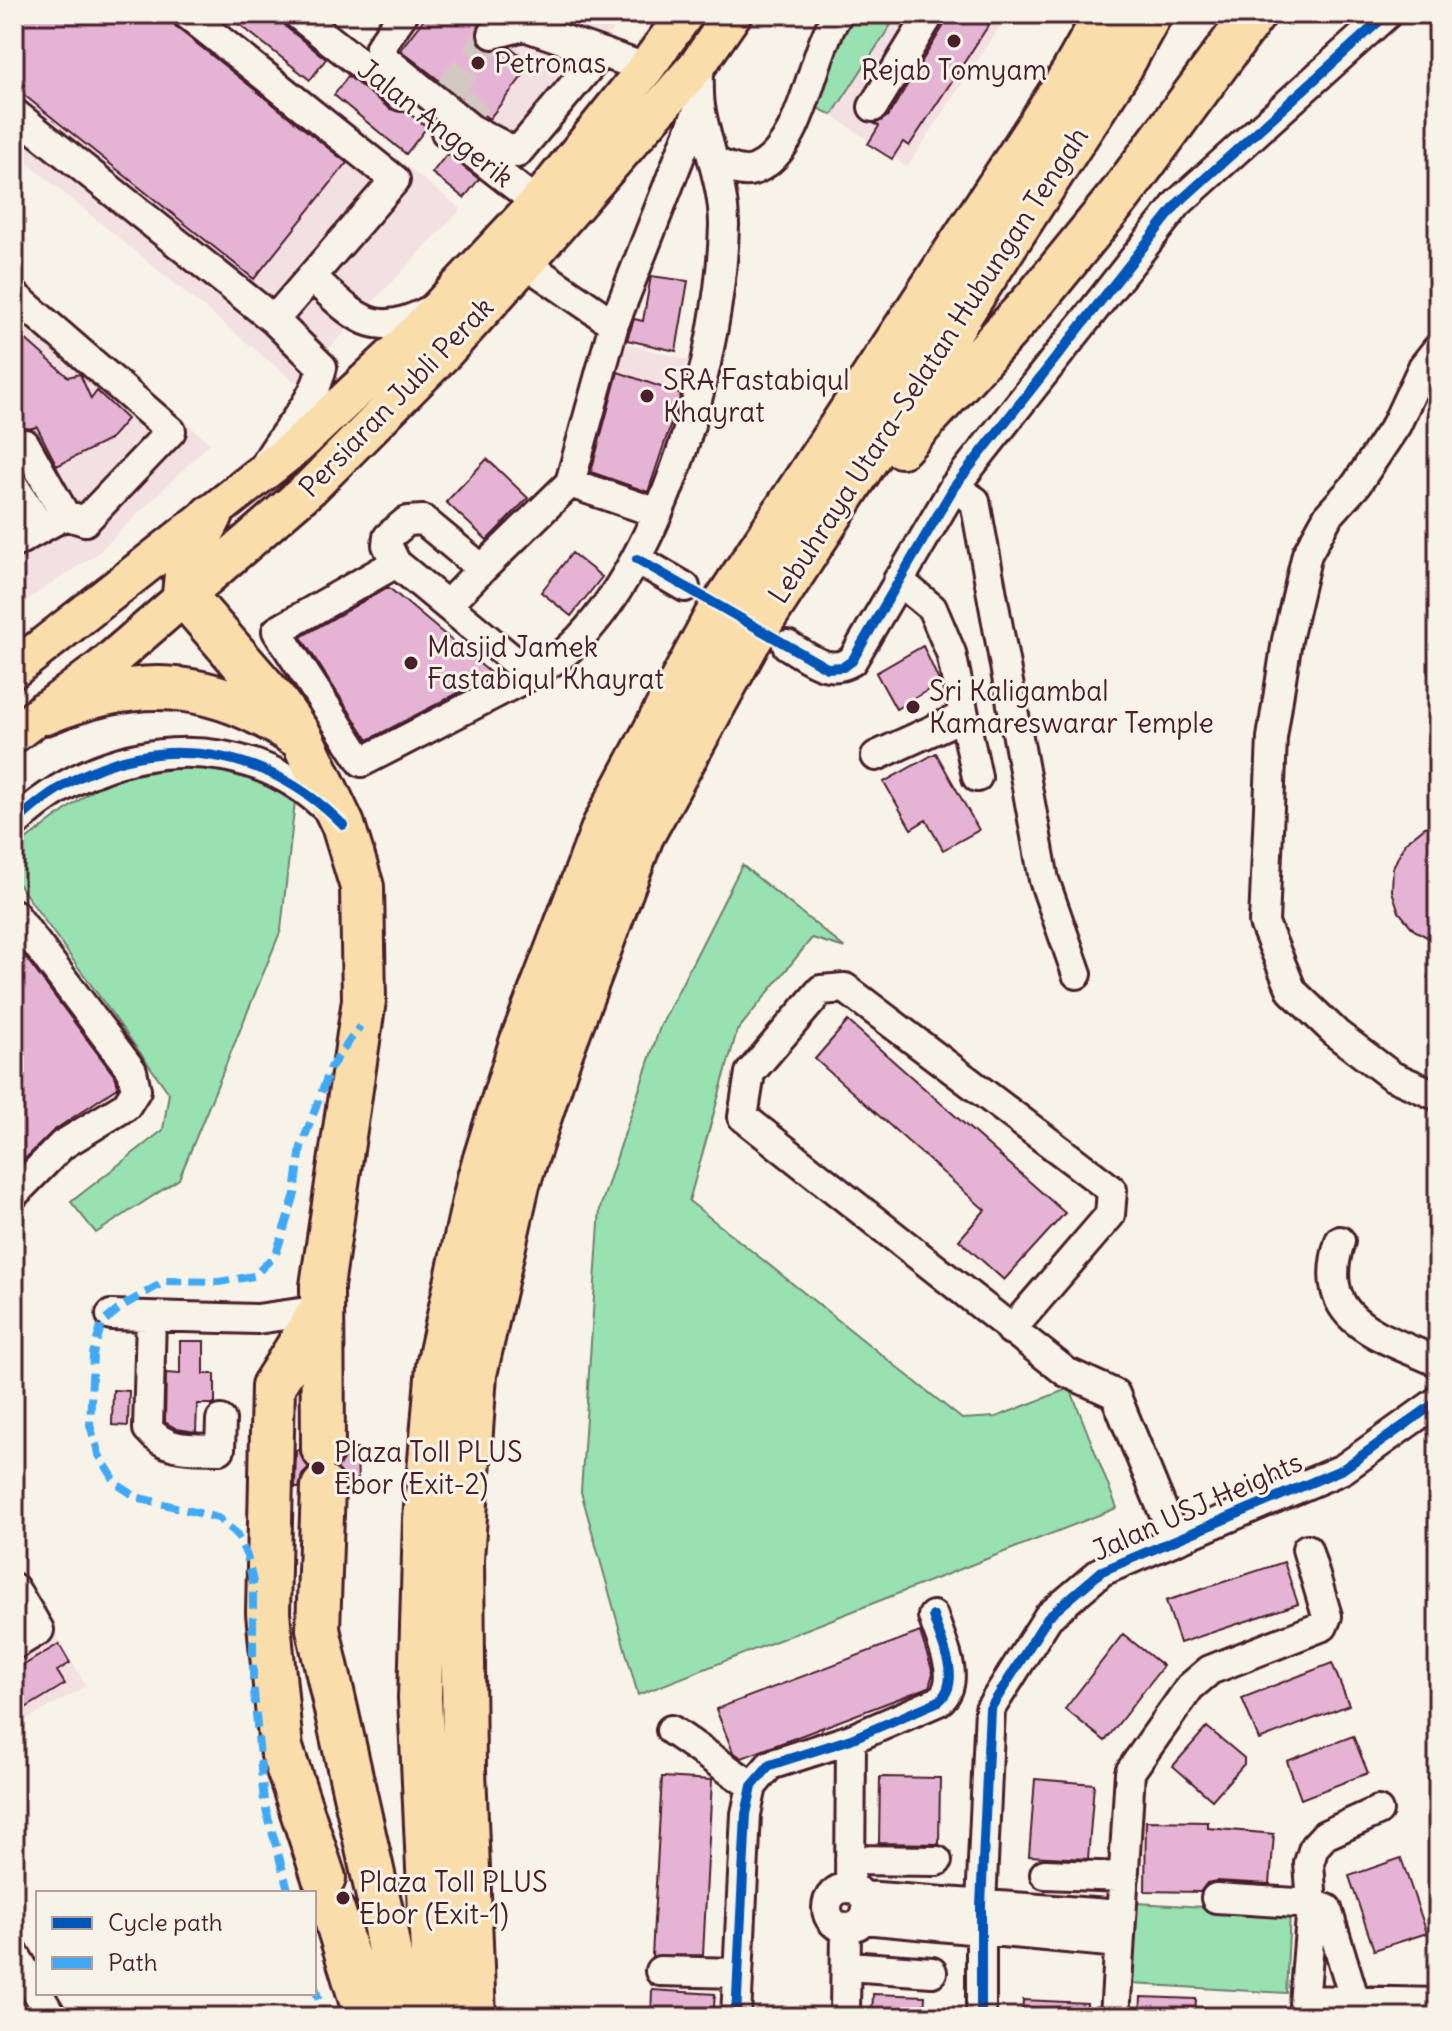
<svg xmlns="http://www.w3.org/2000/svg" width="1452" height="2031" font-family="Delius,sans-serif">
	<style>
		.built { fill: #f2e0e2 }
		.green { fill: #98e1b1; stroke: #71806e; stroke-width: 2 }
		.building { fill: #e5b4d4; stroke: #4a1f2b; stroke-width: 2 }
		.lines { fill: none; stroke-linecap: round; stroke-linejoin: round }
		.minor-tunnel { stroke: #d4c9c2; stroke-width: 28; stroke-dasharray: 28 14; stroke-linecap: butt }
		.minor-casing { stroke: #4a1f2b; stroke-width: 34 }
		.major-casing { stroke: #4a1f2b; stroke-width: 42 }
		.highway-casing { stroke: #4a1f2b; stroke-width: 48 }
		.minor { stroke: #f7f3e8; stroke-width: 28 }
		.major { stroke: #f9deab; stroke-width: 36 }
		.highway { stroke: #f9deab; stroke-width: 42 }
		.quiet { stroke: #3fa9f5; stroke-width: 8; stroke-dasharray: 16 8; stroke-linecap: butt }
		.cycleway-casing { stroke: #f7f3e8; stroke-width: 15 }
		.cycleway { stroke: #0057b8; stroke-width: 10 }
		.poi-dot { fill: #4a1f2b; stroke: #f7f3e8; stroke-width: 3 }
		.labels { text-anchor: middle; stroke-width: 6; stroke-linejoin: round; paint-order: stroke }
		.poi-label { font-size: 28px; fill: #4a1f2b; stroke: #f7f3e8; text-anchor: start }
		.street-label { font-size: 28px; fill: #4a1f2b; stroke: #f7f3e8 }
	</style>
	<rect width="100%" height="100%" fill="#f7f3e8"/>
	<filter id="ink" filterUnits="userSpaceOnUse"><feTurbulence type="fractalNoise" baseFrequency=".0125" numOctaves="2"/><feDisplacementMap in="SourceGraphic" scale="16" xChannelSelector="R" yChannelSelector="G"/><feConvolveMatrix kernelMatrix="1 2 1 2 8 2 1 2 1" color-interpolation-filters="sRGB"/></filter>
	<g filter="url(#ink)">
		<path class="built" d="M14,14H214L461,209L296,383L14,152Z
			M392,14H594L614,29L508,159L366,47Z
			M898,14H1008L907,167L832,115Z
			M14,278L210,443L97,554L14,608Z
			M625,343L694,362L653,501L581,476Z
			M54,1632L86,1686L14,1727V1656Z"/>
		<path class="green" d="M846,14H898L832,115L815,107Z
			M187,764L259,781L295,801L281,930L179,1179L96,1233L71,1202L163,1130L169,1093L14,878V849L114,774Z
			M742,865L845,948L812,938L737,1031L689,1201L962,1419L996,1417L1070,1388L1117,1508L638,1695L581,1492L600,1208L660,1027Z
			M1137,1903L1290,1912L1286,1993L1132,1984Z"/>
		<path class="building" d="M14,14H170L176,27L347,163L254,279L14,87Z
			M247,14H280L286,27L326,59L310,80L239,24Z
			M428,14H467L480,24L476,37L481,46L489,50L510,47L532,64L489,119L400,50Z
			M951,14H996L909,146L903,142L892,159L868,144L879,126L875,124L888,116Z
			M348,76L390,109L407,112L427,127L406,154L334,95Z
			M447,154L479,179L464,198L432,173Z
			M651,276L688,281L676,351L627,340L634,319L643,321Z
			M14,329L68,377L80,374L91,399L97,391L127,419L109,440L57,466L37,427L14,432Z
			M618,372L681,394L648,492L591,472Z
			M487,459L528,498L487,540L446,502Z
			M572,553L602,577L571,616L541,592Z
			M388,587L493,675L368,740L301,637Z
			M923,646L940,683L896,709L876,673Z
			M936,753L979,830L943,850L926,820L911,829L884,782Z
			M1438,823V943L1414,930L1399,912L1392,891L1393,867L1405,843L1425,827Z
			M14,942L116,1078L118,1087L53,1131L14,1170Z
			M848,1021L1065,1213L1004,1280L959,1240L985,1210L815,1059Z
			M180,1341H204V1374H215V1404H197L196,1432L177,1429L165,1422L166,1373L180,1374Z
			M113,1390L129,1391L128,1426L112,1425Z
			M347,1449H357L358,1486H347L337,1468Z
			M296,1450H299L309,1468L302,1475L299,1488H295Z
			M1284,1562L1298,1604L1180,1643L1166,1601Z
			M920,1632L933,1673L929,1687L742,1758L733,1752L716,1709Z
			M1123,1634L1163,1666L1105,1741L1065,1709Z
			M59,1644L70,1663L57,1671L65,1684L14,1715V1671Z
			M1332,1663L1349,1705L1259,1740L1242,1698Z
			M1207,1727L1244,1758V1764L1212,1800L1173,1766Z
			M1353,1736L1368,1773L1301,1799L1287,1761Z
			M662,1777L712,1780L703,1955L652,1956Z
			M880,1777L940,1778L939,1844L879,1843Z
			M1035,1779L1094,1784L1088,1859L1029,1856Z
			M1146,1821L1208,1822V1828L1274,1834L1270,1884L1216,1881L1207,1883L1200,1892L1145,1891Z
			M1401,1858L1427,1933L1374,1950L1349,1876Z
			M652,1990L715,1994L713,2017H651Z
			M873,1994L925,1996L924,2017H872Z
			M1141,1997L1196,1999L1195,2017H1140Z
			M1023,2000L1087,2003V2017H1022Z"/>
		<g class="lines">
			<path class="minor-tunnel" d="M479,120L449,90L493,34"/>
			<g class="minor-casing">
				<path id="minor" d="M187,14L395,180L274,320
					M297,14L401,96
					M403,14L380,47L386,60L471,129L517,153L600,54
					M493,34L524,26L646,68
					M873,107L930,14
					M14,113L274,320L322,367C314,405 282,432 264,467
					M446,132L537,203
					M715,162C726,167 743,175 756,169C805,147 809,57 838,14
					M525,263L614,324
					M312,277C356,318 374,342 434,308
					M14,295L171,431L85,521L65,515L14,543
					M1438,348L1423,367L1396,425L1356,485L1328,516L1307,554L1287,640L1272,738L1264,923L1292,991L1338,1035L1392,1076L1438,1096
					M25,444L65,515
					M14,486L41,528
					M954,487L975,501L1044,880L1077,974
					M658,513L570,483L614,324L700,105
					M637,559L685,587
					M396,563L531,675L362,762L277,631Z
					M396,563L387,545L388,537L407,521L423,520L482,569L570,483
					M898,580L932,608L951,653L977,777
					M447,605L482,569
					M787,645C808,657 828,676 852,661L954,487L1178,203L1387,14
					M531,675C544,666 560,658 571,647C666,556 721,353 724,225C724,184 706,145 700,106C698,92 699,77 699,63
					M876,756L964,716
					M14,824C100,740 243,723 331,813
					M14,914L132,1071L136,1090L126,1106L62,1145L14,1194
					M1340,1241C1314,1322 1379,1335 1438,1362
					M111,1315L257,1319L321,1310
					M151,1317L148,1429C167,1452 192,1448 220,1449L221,1420
					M1011,1330L1110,1215L1112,1190L845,988L821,990L750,1073L743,1117L1066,1372L1115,1394L1175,1540
					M14,1588L39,1630L14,1645
					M671,1730L752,1786
					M850,1860L937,1861
					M1045,1874L1124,1877
					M850,1887L851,1739
					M827 1908a20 20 0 1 1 40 0a20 20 0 1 1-40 0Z
					M864,1896L1121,1915
					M1216,1898L1312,1904L1327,1909L1355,2001
					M864,1919L1119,1943
					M14,1953L52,2017
					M848,1966L932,1972
					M660,1971L737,1973
					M1305,2000L1438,2003
					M736,2017L746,1814L752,1786L770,1765L851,1739L939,1701C963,1681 941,1643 933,1616
					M845,2017L846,1928
					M981,2017V1905L990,1709L1048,1617L1102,1571L1343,1469L1438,1401
					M1115,2017L1130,1772L1190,1687L1210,1670L1323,1626L1327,1616L1307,1549
					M1303,2017L1312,1904L1309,1863L1314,1847L1325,1835L1378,1811"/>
			</g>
			<g class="major-casing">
				<path id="major" d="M14,669L298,445L403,346L537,203L646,68L685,14
					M14,734L103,667L311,487L444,353L525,263L699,63L733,14"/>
			</g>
			<g class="highway-casing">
				<path id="highway" d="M901,446L1037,297L1121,194L1254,14
					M211,516L187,563L184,595L273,698L302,739L343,825L362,887L364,1000L322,1286L323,1449
					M45,713C136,676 210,678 294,734
					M321,1310L273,1386L268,1613L281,1748L324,1878
					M323,1487L318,1629L385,1928L401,2017
					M334,1913L366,2017
					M435,2017L420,1698L425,1519L438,1366L479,1178L521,1043L604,826L715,618L1071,76L1106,14
					M474,2017L464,1770L462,1559L475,1374L518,1184L560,1055L642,836L749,641L1121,67L1150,14"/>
			</g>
			<use href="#minor" class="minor"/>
			<use href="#major" class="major"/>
			<use href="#highway" class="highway"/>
			<path class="quiet" d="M289,1893L264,1802L253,1681V1582L247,1556L236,1533L218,1518L136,1497L117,1484L99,1455L90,1425L93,1354L102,1323L124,1305L166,1281L219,1282L254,1276L276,1254L295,1194L301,1147L331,1067L360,1026
				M314,1984L324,2017"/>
			<g class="cycleway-casing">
				<path id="cycleway" d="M637,559L827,668L843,667L852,661L954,487L1178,203L1387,14
					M14,824C111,729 249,729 343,825
					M736,2017L746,1814L752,1786L770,1765L851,1739L939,1701C963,1681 941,1643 933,1616
					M981,2017V1905L990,1709L1048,1617L1102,1571L1343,1469L1438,1401"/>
			</g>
			<use href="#cycleway" class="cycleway"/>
		</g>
	</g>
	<g class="poi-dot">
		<circle cx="954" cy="41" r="8"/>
		<circle cx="478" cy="63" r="8"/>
		<circle cx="647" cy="396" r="8"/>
		<circle cx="411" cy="663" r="8"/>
		<circle cx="913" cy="707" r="8"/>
		<circle cx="318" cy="1468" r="8"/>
		<circle cx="343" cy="1898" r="8"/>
	</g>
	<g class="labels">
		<g class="poi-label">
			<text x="494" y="73">Petronas</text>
			<text x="954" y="80" text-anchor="middle">Rejab Tomyam</text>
			<text x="663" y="390">SRA Fastabiqul<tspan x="663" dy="32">Khayrat</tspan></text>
			<text x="427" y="657">Masjid Jamek<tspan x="427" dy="32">Fastabiqul Khayrat</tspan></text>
			<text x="929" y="701">Sri Kaligambal<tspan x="929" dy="32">Kamareswarar Temple</tspan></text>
			<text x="334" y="1462">Plaza Toll PLUS<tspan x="334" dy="32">Ebor (Exit-2)</tspan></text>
			<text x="359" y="1892">Plaza Toll PLUS<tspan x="359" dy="32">Ebor (Exit-1)</tspan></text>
		</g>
		<g class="street-label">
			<text transform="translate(436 123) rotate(38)" y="10">Jalan Anggerik</text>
			<text transform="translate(928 365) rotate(-57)" y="10">Lebuhraya Utara–Selatan Hubungan Tengah</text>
			<text transform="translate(396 397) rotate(-46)" y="10">Persiaran Jubli Perak</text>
			<text transform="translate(1197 1506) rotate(-24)" y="10">Jalan USJ Heights</text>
		</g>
	</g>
	<rect width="1452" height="2031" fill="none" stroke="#f7f3e8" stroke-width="48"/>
	<rect x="24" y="24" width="1404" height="1983" fill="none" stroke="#4a1f2b" stroke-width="3" filter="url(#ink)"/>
	<rect x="36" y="1891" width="280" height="104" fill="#f7f3e8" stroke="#b29e9c" stroke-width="2"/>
	<rect x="52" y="1917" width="40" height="12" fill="#0057b8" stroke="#b29e9c" stroke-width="2"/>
	<text x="108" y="1931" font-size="24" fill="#4a1f2b">Cycle path</text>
	<rect x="52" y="1957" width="40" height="12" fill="#3fa9f5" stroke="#b29e9c" stroke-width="2"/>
	<text x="108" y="1971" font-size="24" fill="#4a1f2b">Path</text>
</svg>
